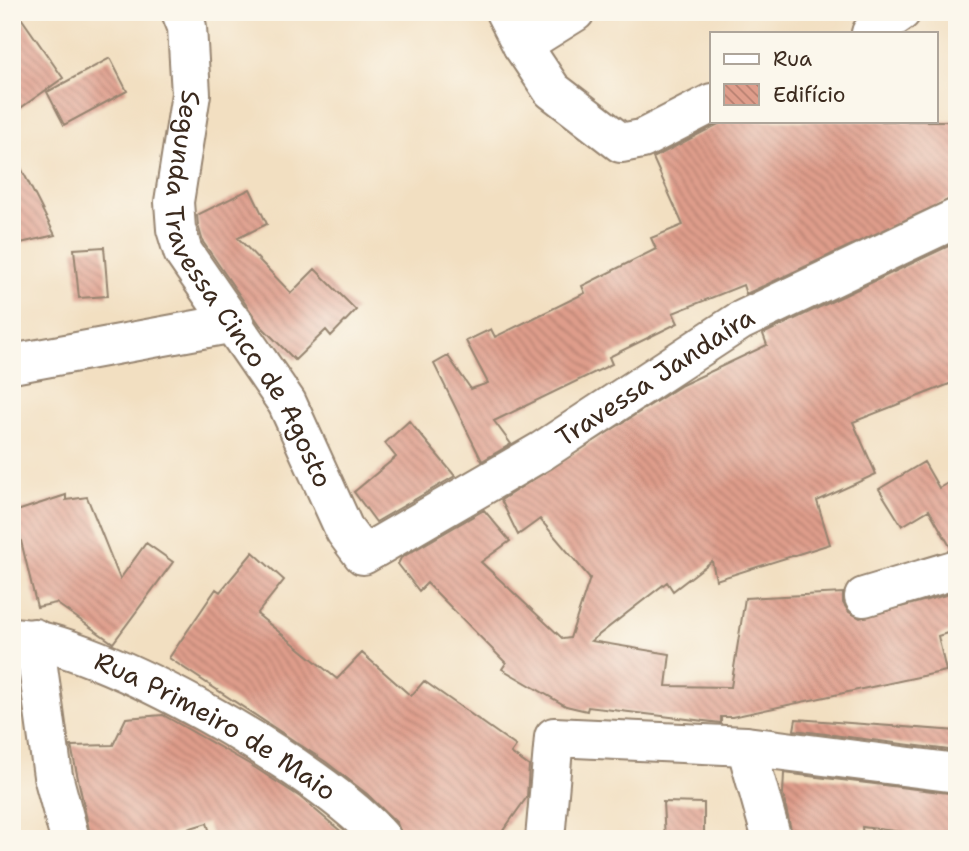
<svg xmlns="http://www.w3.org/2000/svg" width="969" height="851" font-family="'Shantell Sans',sans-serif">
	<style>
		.building { fill: url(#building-back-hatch) }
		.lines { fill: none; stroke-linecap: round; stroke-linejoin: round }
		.street-casing { stroke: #968470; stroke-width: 42 }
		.street { stroke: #fff; stroke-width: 38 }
		.labels { text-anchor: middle; stroke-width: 5; stroke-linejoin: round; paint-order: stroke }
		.street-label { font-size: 26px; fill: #3b2a1e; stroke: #fbf7ec }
	</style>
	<defs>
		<pattern id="building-back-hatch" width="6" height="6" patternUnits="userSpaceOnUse" patternTransform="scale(1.75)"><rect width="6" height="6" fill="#df9d8b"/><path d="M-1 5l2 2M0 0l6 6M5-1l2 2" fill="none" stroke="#b68071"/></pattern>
	</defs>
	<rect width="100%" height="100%" fill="#fbf7ec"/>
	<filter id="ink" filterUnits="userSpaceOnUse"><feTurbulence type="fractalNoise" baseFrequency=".0143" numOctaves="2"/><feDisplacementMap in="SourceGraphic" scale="14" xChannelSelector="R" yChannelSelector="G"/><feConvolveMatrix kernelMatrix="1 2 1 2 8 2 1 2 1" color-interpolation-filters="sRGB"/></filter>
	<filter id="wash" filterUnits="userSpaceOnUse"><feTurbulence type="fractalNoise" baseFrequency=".00686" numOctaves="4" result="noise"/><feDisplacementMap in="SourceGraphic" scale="28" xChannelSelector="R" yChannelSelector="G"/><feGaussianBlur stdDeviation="1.57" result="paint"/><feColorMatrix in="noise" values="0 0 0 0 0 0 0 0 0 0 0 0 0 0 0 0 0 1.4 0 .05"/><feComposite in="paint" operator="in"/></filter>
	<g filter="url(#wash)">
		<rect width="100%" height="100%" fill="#f2dfc1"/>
		<g id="blocks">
			<path class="building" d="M12,12H17L63,78L12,114Z
				M110,58L127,91L64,125L47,92Z
				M724,121H957V196L746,294L743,285L673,313L678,323L609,357L612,364L494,421L511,444L482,461L434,364L448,356L471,389L488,383L466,341L491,329L495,337L585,293L582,286L656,249L651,238L683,225L653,158Z
				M12,150L55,235L12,245Z
				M250,189L267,224L238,238L291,293L315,269L356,310L331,336L326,330L295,360L260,325L203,242L198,225L197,215Z
				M957,242V381L853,422L876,474L817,501L830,544L716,580L712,561L673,591L667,582L591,641L670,654L666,686L731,687L745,598L843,593V603L849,612L860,618L957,592V630L938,636L946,671L732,717H721V723L588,707L587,711L566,706L502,669L506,663L427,583L419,591L398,564L401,558L484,510L510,541L481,562L563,639L570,638L590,578L540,519L518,535L501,500L682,385L767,345L763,334Z
				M104,247L108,296L79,298L74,249Z
				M409,421L455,476L376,522L354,492L396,457L385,443Z
				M924,462L939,488L957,478V548H951L929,510L902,526L879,489Z
				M66,495V500L87,497L120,579L146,543L173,562L113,643L56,603L37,607L14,512Z
				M253,552L284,580L257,614L337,679L362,653L411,696L424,681L516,746L511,753L529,766L527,797L497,839H403L397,823L367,794L326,762L169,658L216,589L220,592Z
				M163,715L251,765L300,797L350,839H212L207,823L155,839H91L71,746L113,745L126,718Z
				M796,719L957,731V751L794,730Z
				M784,773L957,794V839L862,827L863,839H793L783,795Z
				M663,802L704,803V839H665Z"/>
		</g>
	</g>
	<g filter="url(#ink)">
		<use href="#blocks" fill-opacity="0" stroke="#968470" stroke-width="2"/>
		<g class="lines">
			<g class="street-casing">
				<g id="street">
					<path id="s1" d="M181,12L187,27L191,94L174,202L176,229L183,252L287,403L345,531L363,555L542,451L740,321L957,218"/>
					<path d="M505,12L522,45L552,90L621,143L642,139L712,103"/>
					<path d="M871,33L901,12"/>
					<path d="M522,45L575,12"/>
					<path d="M12,364L234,323"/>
					<path d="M864,597L957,569"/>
					<path id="s2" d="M12,637C98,640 326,772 382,839"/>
					<path d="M34,638L53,776L70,839"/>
					<path d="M746,746L772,839"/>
					<path d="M545,839L554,737L746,746L957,773"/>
				</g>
			</g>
			<use href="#street" class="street"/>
		</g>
	</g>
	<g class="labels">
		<g class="street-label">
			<text dy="9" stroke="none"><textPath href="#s1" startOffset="299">Segunda Travessa Cinco de Agosto</textPath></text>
			<text dy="9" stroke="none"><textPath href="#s1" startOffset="940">Travessa Jandaíra</textPath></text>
			<text dy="9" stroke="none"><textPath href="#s2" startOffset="224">Rua Primeiro de Maio</textPath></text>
		</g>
	</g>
	<rect width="969" height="851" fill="none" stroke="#fbf7ec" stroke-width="42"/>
	<rect x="710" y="32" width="228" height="91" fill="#fbf7ec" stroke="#aea59a" stroke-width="2"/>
	<rect x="724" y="54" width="35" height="10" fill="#ffffff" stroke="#aea59a" stroke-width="2"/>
	<text x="773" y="66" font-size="21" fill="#3b2a1e">Rua</text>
	<rect x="724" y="84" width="35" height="21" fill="url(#building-back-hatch)" stroke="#aea59a" stroke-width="2"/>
	<text x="773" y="102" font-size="21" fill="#3b2a1e">Edifício</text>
</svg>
